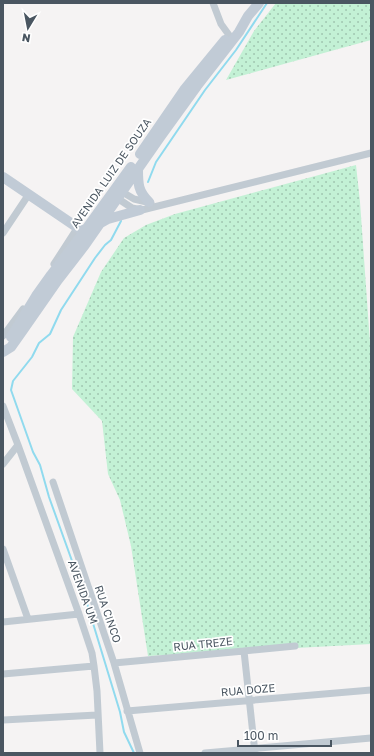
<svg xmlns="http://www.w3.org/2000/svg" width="374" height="756" font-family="'Golos Text',sans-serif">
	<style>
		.grass { fill: url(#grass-dots) }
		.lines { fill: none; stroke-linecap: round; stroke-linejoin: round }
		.stream { stroke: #90daee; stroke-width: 2 }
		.street { stroke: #c1cad2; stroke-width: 7 }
		.secondary { stroke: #c1cbd6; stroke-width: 10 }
		.labels { text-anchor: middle; stroke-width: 3.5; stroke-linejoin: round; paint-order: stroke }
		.street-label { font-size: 11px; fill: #4a5661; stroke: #fff }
	</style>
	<defs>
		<pattern id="grass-dots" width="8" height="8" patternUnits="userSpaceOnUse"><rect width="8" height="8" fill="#c3f1d5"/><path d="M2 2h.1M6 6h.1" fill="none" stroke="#a0c6b0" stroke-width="1.8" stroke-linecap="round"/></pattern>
	</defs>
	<rect width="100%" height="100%" fill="#f5f3f3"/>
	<path class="grass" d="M276,3H371V40L226,80L254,31Z
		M356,165L360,202L371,357V644L148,656L131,546L120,500L108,474L102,421L72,389L73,337L101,272L124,238L146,225L175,214Z"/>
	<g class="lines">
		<path class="stream" d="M148,182L156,162L205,90L236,50L267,3
			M121,221L111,240L105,245L95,258L61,310L50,334L39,343L32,357L13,381L11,390L33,452L40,465L49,497L85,597L120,712L124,732L134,753"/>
		<path class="street" d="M213,3L221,24L229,35
			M119,190L134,199L151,203
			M114,196L132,208L142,210L371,153
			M3,233L29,194
			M54,264L78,227
			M3,336L23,309
			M3,406L18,445L3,464
			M18,445L79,614L92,653L94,666L97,691L100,753
			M53,482L114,663L140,753
			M3,549L28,619
			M3,622L79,614
			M244,651L255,753
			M114,663L244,651L295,646
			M3,674L94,666
			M127,711L371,690
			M3,720L97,715
			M205,753L371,738"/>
		<path class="secondary" d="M140,154L184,90L225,40
			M138,169C138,184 138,191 149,202
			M3,177L84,232
			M99,224L108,219L140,210
			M11,337L36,296L51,275L84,232L131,167
			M3,352L11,347L23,330L58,280L85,245L161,136L197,86L239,32L248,16L259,3"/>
	</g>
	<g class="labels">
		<g class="street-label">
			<text transform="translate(111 173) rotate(-55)" y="4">AVENIDA LUIZ DE SOUZA</text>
			<text transform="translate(83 592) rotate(70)" y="4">AVENIDA UM</text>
			<text transform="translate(108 614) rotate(71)" y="4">RUA CINCO</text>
			<text transform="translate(203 644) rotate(-6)" y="4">RUA TREZE</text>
			<text transform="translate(248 690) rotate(-5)" y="4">RUA DOZE</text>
		</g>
	</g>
	<rect width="374" height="756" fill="none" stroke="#4a5661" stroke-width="8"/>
	<g transform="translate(28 28) rotate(190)" stroke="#ffffff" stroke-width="3" paint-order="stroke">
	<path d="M0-3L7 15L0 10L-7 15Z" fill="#4a5661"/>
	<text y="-6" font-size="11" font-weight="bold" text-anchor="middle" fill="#4a5661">N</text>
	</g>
	<path d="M238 740v6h93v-6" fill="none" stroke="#4a5661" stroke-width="2"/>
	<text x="244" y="740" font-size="12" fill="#4a5661" stroke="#ffffff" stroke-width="3" paint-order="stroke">100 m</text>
</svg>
